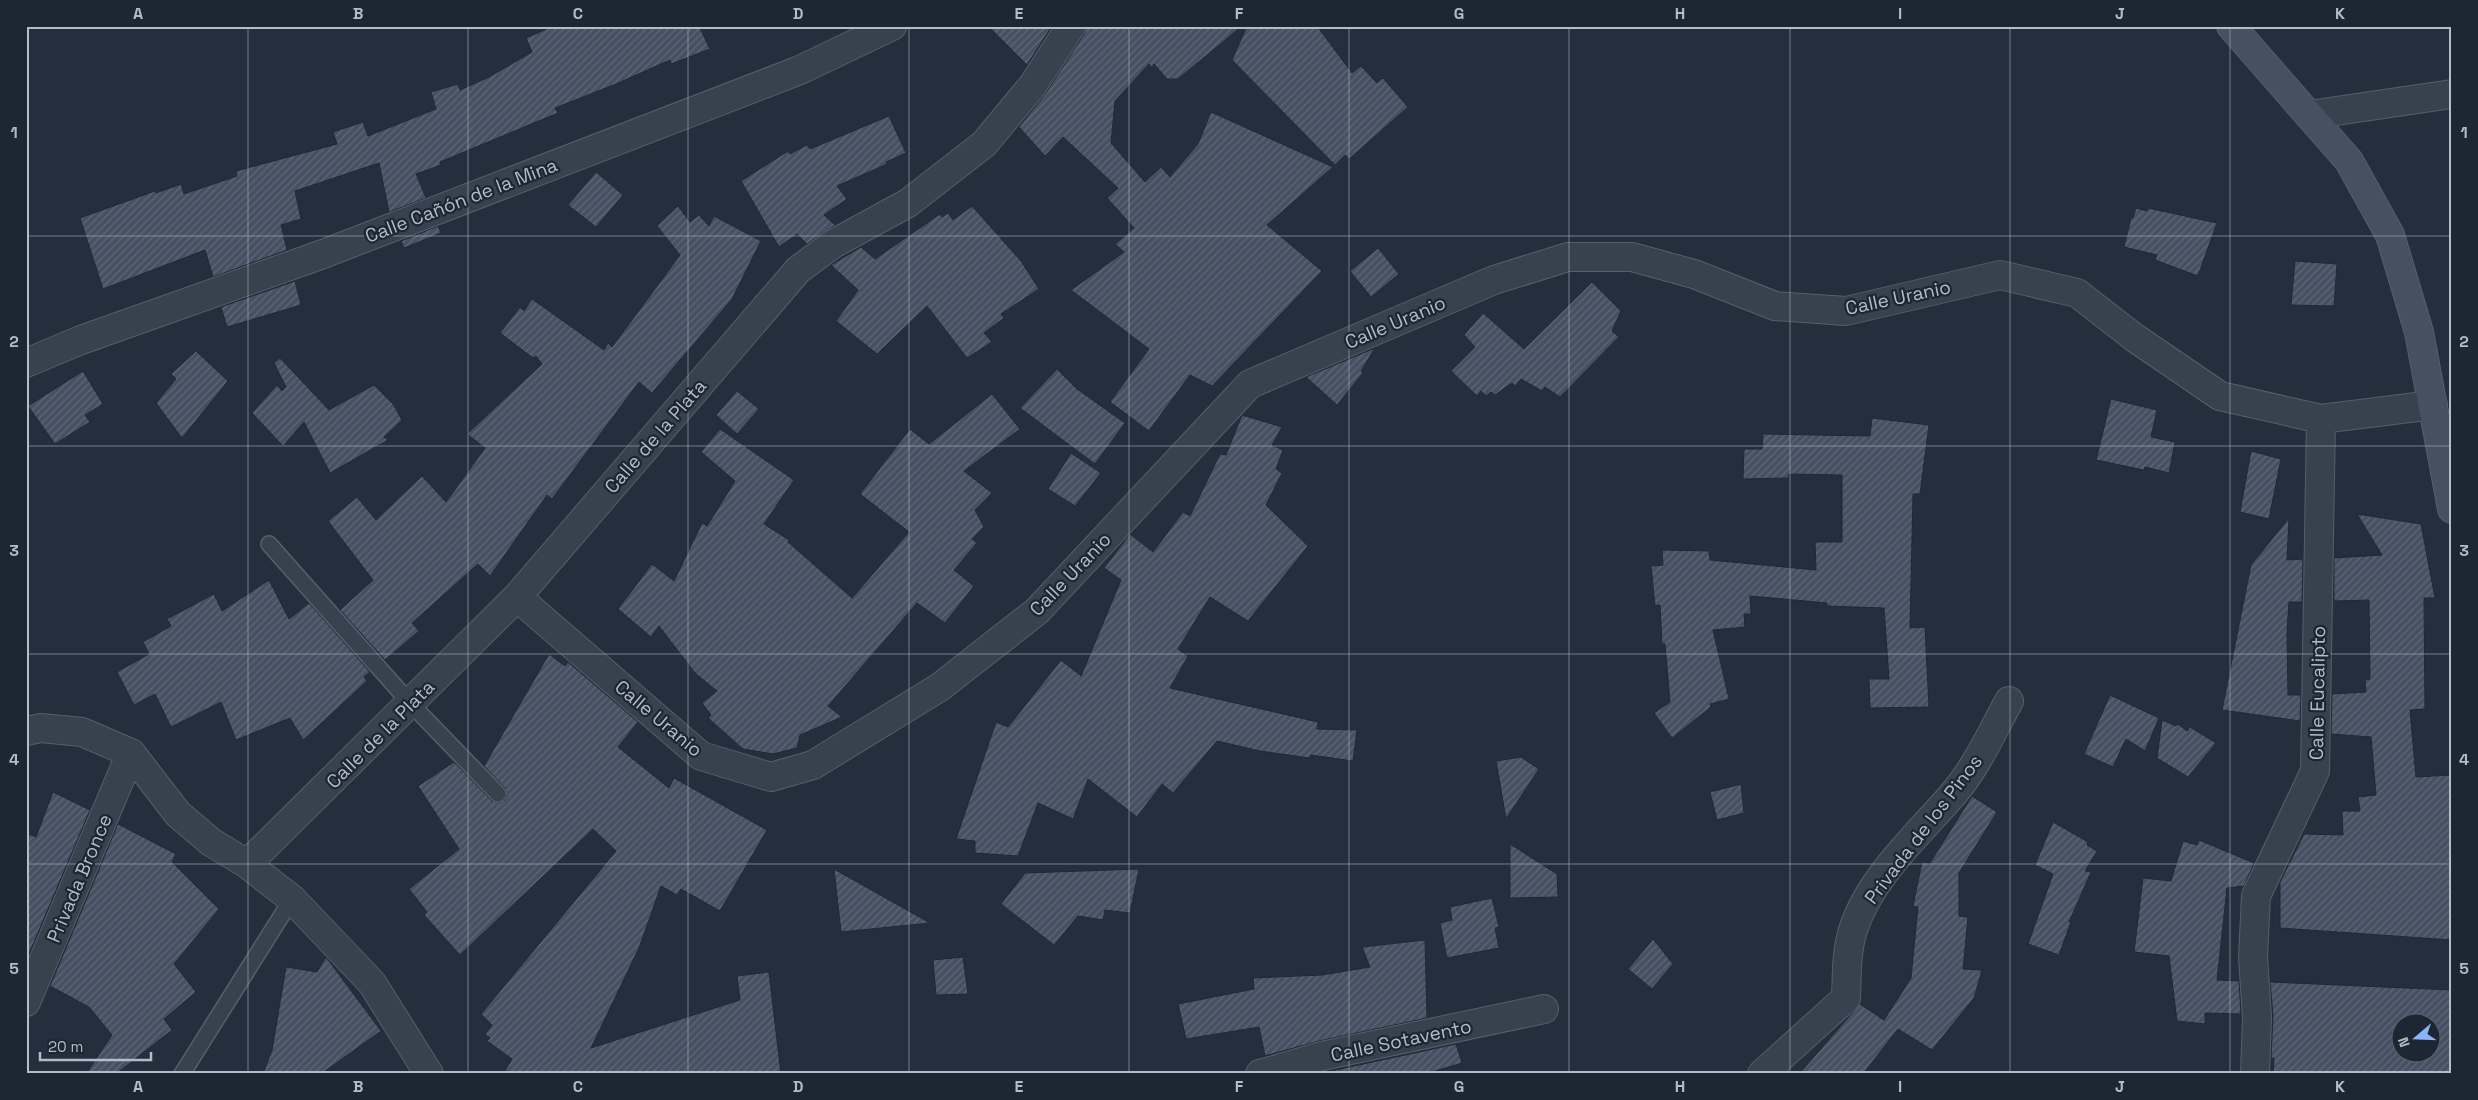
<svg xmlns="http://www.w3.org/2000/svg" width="2478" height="1100" font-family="'Space Grotesk',sans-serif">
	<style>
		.building { fill: url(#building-hatch); stroke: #1f2835; fill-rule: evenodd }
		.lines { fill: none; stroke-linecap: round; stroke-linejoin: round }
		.lane-casing { stroke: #565f6c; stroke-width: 18 }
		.street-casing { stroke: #565f6c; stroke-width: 30 }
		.secondary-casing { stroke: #565f6c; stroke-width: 30 }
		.lane { stroke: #38414e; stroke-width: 15 }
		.street { stroke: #38414e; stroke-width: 28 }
		.secondary { stroke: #465061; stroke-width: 28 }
		.grid { fill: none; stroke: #b4bcc9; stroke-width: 1; stroke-opacity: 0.55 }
		.labels { text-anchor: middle; stroke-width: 4.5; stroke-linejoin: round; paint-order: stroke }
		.street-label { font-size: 19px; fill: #b4bcc9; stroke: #1d2633 }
		.neatline { fill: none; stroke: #b4bcc9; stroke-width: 2 }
		.grid-label { font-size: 16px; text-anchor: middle; font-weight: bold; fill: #b4bcc9 }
	</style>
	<defs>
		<pattern id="building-hatch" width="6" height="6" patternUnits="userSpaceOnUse" patternTransform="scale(1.25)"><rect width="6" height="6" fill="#455162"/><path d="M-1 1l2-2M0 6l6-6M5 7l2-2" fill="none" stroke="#5d6877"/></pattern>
	</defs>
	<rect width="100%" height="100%" fill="#242f3e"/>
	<path class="building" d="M554,26H699L710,49L671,64L670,60L616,84L555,108L558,113L440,162L441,165L416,174L426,198L389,212L379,163L295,191L301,219L281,225L287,250L213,277L205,250L103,289L80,218L155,191L156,193L181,184L184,194L237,176L236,171L337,144L333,132L363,122L368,136L436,109L431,92L458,84L460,90L489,77L532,52L526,38Z
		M988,26H1052L1027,65Z
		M1087,26H1242L1178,79H1167L1154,64L1152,68L1149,64L1115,101L1111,143L1145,182L1161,167L1170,177L1198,144L1211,112L1333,167L1267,225L1322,271L1212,386L1190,375L1149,431L1110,402L1149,349L1071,290L1124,252L1115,244L1134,228L1107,198L1118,188L1063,137L1045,156L1019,127L1046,93L1084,34Z
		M1247,26H1317L1352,73L1361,66L1377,83L1383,78L1408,107L1349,159L1345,155L1335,165L1232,60Z
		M889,116L906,153L886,162L887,164L837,186L847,199L824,215L835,225L807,244L797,234L779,247L741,181L788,151L790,154L807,145L810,149Z
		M596,172L623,195L596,227L568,205Z
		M678,206L690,222L699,215L709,226L714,216L761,241L732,299L652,393L639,382L552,499L547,495L490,576L478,564L412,623L419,631L385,660L340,610L373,580L328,521L357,497L376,520L422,476L446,502L485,448L467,434L542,364L536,356L533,358L500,333L520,307L524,311L532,299L604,350L608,343L612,347L680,255L657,226Z
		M972,206L1021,261L1039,289L1001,314L1004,318L984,333L992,342L967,358L927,306L877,354L836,321L858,290L831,265L861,247L875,259L940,214L942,217L948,213L953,220Z
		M2136,208L2147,211L2148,208L2217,223L2198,276L2155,260L2157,255L2124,247L2131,218H2133Z
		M438,226L441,233L404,248L401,241Z
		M1378,248L1399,274L1371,297L1350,271Z
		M2295,261L2337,264L2334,306L2291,305Z
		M295,281L301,305L227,327L221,307Z
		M1592,282L1621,311L1612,331L1619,337L1560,397L1545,387L1542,391L1521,379L1515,386L1512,383L1495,395L1491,392L1486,396L1481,391L1477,396L1451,371L1475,347L1464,335L1483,313L1524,349Z
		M1375,348L1361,371L1363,373L1337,405L1306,377Z
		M196,351L228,381L182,438L156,403L176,379L171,374Z
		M280,358L329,410L374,385L393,404L402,420L384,437L388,440L330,473L304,422L283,446L252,413L277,385L282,391L286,387L274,363Z
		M1057,369L1077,389L1125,423L1095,464L1020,408Z
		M83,371L103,404L85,415L90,422L55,444L28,406Z
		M737,391L759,409L737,434L716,415Z
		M992,394L1020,429L964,471L992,493L975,510L984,527L972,539L977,543L954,570L974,586L945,623L917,603L828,706L842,717L800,735L797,748L773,754L743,749L708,718L711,715L702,703L717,691L695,673L659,626L651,637L618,609L652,564L674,581L702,523L707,526L735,481L701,452L720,429L794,480L764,524L789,540L788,542L852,598L909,532L860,494L910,429L929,444Z
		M2111,399L2157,410L2151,437L2175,442L2169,473L2145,467L2144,470L2096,460Z
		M1242,415L1282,427L1272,445L1283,450L1276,469L1282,473L1266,505L1308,546L1248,621L1210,597L1178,649L1188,656L1170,688L1318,722L1317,729L1357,730L1353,761L1311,755L1309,758L1260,751L1217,741L1173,793L1162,784L1137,817L1088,779L1073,819L1038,803L1018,856L975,853V841L956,839L996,722L1008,727L1061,660L1081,676L1121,580L1104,568L1130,534L1153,552L1183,512L1190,516L1220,454L1226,455Z
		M1872,418L1929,425L1920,494H1913L1910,628L1925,627L1929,707L1870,708L1869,679H1889L1884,608L1827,606V603L1750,596L1751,614H1744L1745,627L1713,630L1729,699L1710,704L1711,707L1672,738L1654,713L1670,702L1665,644H1662L1660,605L1655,606L1651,566L1663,565L1662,550L1709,551L1710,560L1816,570L1815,542H1842V475L1789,474L1788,478L1743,479L1744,449H1762L1763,434L1870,436Z
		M2251,451L2281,459L2269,519L2240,512Z
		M1071,453L1101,473L1075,506L1048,489Z
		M2357,514L2421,524L2435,598H2424L2425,709L2410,710L2416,777L2452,775V940L2280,928V882L2304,834L2343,835L2342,811H2360L2358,797L2376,795L2371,737L2331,734L2332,694L2366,692L2365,680L2370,679L2369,600L2334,601V558L2382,555Z
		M2289,518L2287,560L2303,559L2302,602H2289L2287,632L2288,695H2301L2300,721L2222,710L2251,565Z
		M269,580L289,619L309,603L370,672L364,677L367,681L303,740L290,718L236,740L221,702L171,727L155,694L134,705L117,672L149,654L143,642L171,626L167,619L214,594L222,611Z
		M549,654L565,666L568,662L638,722L618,747L669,788L674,778L767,830L720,911L681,889L677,895L661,886L639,948L591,1048L740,1000L737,976L769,972L781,1074H503L512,1059L487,1041L490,1038L485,1034L492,1025L481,1014L616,851L593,829L460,955L424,915L427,912L409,889L459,849L418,786L454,762L492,801L500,803L505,800L507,796L505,788L484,766Z
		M2110,695L2159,718L2145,751L2126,739L2113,767L2084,754Z
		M2162,720L2176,726L2178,724L2187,731L2190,727L2216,743L2188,777L2157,758Z
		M1521,757L1539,769L1506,819L1496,761Z
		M1741,784L1744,813L1717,820L1710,792Z
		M53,792L90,810L26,961V833L36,837Z
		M1972,796L1997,812L1959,873V916L1968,917L1963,969L1982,970L1974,998L1932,1050L1898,1029L1863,1074H1799L1860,1004L1884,1020L1911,978L1918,907L1913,906L1922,862L1930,863Z
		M2053,822L2088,842L2087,845L2097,851L2085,871L2091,872L2069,922H2071L2059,955L2028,944L2053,874L2035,865Z
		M118,824L176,854L172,862L219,909L174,964L196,992L164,1019L172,1030L116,1074H86L112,1035L89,1007L50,986Z
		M2199,840L2254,863L2244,886L2227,888L2217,980L2239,981L2241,1014L2205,1013V1024L2177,1021L2169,956L2134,952L2143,878L2171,881L2183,841L2197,845Z
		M1510,844L1557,874L1558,897L1510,898Z
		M834,869L930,923L841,932Z
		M1139,869L1130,913L1105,910L1103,920L1078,916L1054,945L1001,904L1025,873Z
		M1492,898L1499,927L1495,928L1499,948L1447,958L1440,923L1452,920L1450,907Z
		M1653,939L1673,964L1652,989L1628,969Z
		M1425,940L1427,1018L1319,1041L1265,1056L1259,1027L1186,1039L1178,1004L1254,989L1253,978L1322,975L1370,967L1362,947Z
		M326,957L381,1031L321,1074H263L272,1050L286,967L317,972Z
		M963,957L968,994L936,995L933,960Z
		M2270,982L2452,990V1074H2273L2274,1058H2271L2273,1015ZM2400,1022H2430V1052H2400Z
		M1456,1044L1462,1063L1425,1074H1317Z"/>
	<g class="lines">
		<g class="lane-casing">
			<path id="lane" d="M269,544L411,704L498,794
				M182,1074L292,899"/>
		</g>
		<g class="street-casing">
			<path id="street" d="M2309,115L2452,94
				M26,363L81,340L323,254L800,70L892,26
				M517,597L701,756L771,777L813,765L940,687L1037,611L1250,384L1494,280L1568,257H1632L1694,274L1775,306L1846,311L2000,275L2077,293L2135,338L2220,396L2321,419L2433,405
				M26,731L41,728L82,732L131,753L178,814L211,842L247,864L292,899L372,983L429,1074
				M247,864L517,597L798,270L833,244L908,203L984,144L1033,85L1071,26
				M26,1002L131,753
				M1260,1074L1322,1056L1544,1009
				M1762,1074L1846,998C1847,976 1846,952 1853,930C1870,877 1919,834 1954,793C1977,766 1992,732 2009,701
				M2255,1074L2257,1017L2253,957L2256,896L2315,771L2321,419"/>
		</g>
		<g class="secondary-casing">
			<path id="secondary" d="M2231,26L2349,161L2390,235L2419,332L2452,509"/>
		</g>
		<use href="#lane" class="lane"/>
		<use href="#street" class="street"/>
		<use href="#secondary" class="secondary"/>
	</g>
	<path class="grid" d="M248,26V1074M468,26V1074M688,26V1074M909,26V1074M1129,26V1074M1349,26V1074M1569,26V1074M1790,26V1074M2010,26V1074M2230,26V1074M26,236H2452M26,446H2452M26,654H2452M26,864H2452"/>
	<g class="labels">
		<g class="street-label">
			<text transform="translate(461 200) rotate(-21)" y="7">Calle Cañón de la Mina</text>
			<text transform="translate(1898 297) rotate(-12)" y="7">Calle Uranio</text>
			<text transform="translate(1395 322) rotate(-23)" y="7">Calle Uranio</text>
			<text transform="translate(655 436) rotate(-49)" y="7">Calle de la Plata</text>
			<text transform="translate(1070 574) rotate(-46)" y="7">Calle Uranio</text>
			<text transform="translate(2317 693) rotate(-89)" y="7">Calle Eucalipto</text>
			<text transform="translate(659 718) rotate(40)" y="7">Calle Uranio</text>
			<text transform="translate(380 734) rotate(-45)" y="7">Calle de la Plata</text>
			<text transform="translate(1923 829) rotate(-53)" y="7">Privada de los Pinos</text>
			<text transform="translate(79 878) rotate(-67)" y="7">Privada Bronce</text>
			<text transform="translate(1401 1040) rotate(-12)" y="7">Calle Sotavento</text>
		</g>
	</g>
	<rect width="2478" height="1100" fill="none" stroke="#1d2633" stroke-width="55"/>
	<g transform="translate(2416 1038) rotate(251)"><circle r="24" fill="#1d2633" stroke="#59626f"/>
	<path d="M0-4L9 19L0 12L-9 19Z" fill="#8ab4f8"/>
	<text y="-8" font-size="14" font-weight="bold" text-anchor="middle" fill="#b4bcc9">N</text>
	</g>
	<path d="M40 1052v8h111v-8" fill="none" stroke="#b4bcc9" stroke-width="2.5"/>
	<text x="48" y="1052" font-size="15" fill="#b4bcc9" stroke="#1d2633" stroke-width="4" paint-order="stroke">20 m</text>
	<rect x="28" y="28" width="2422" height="1044" class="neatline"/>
	<g class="grid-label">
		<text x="138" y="19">A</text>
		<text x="358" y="19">B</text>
		<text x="578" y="19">C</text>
		<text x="798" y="19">D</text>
		<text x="1019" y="19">E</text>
		<text x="1239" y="19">F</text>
		<text x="1459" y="19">G</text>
		<text x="1680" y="19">H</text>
		<text x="1900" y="19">I</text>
		<text x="2120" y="19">J</text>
		<text x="2340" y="19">K</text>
		<text x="14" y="138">1</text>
		<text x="2464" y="138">1</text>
		<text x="14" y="347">2</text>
		<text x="2464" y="347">2</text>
		<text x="14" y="556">3</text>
		<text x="2464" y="556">3</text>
		<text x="14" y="765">4</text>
		<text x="2464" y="765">4</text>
		<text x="14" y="974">5</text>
		<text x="2464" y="974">5</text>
		<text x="138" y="1092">A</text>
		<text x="358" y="1092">B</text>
		<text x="578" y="1092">C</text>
		<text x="798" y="1092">D</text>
		<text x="1019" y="1092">E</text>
		<text x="1239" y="1092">F</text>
		<text x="1459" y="1092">G</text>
		<text x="1680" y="1092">H</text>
		<text x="1900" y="1092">I</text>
		<text x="2120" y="1092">J</text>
		<text x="2340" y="1092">K</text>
	</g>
</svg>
